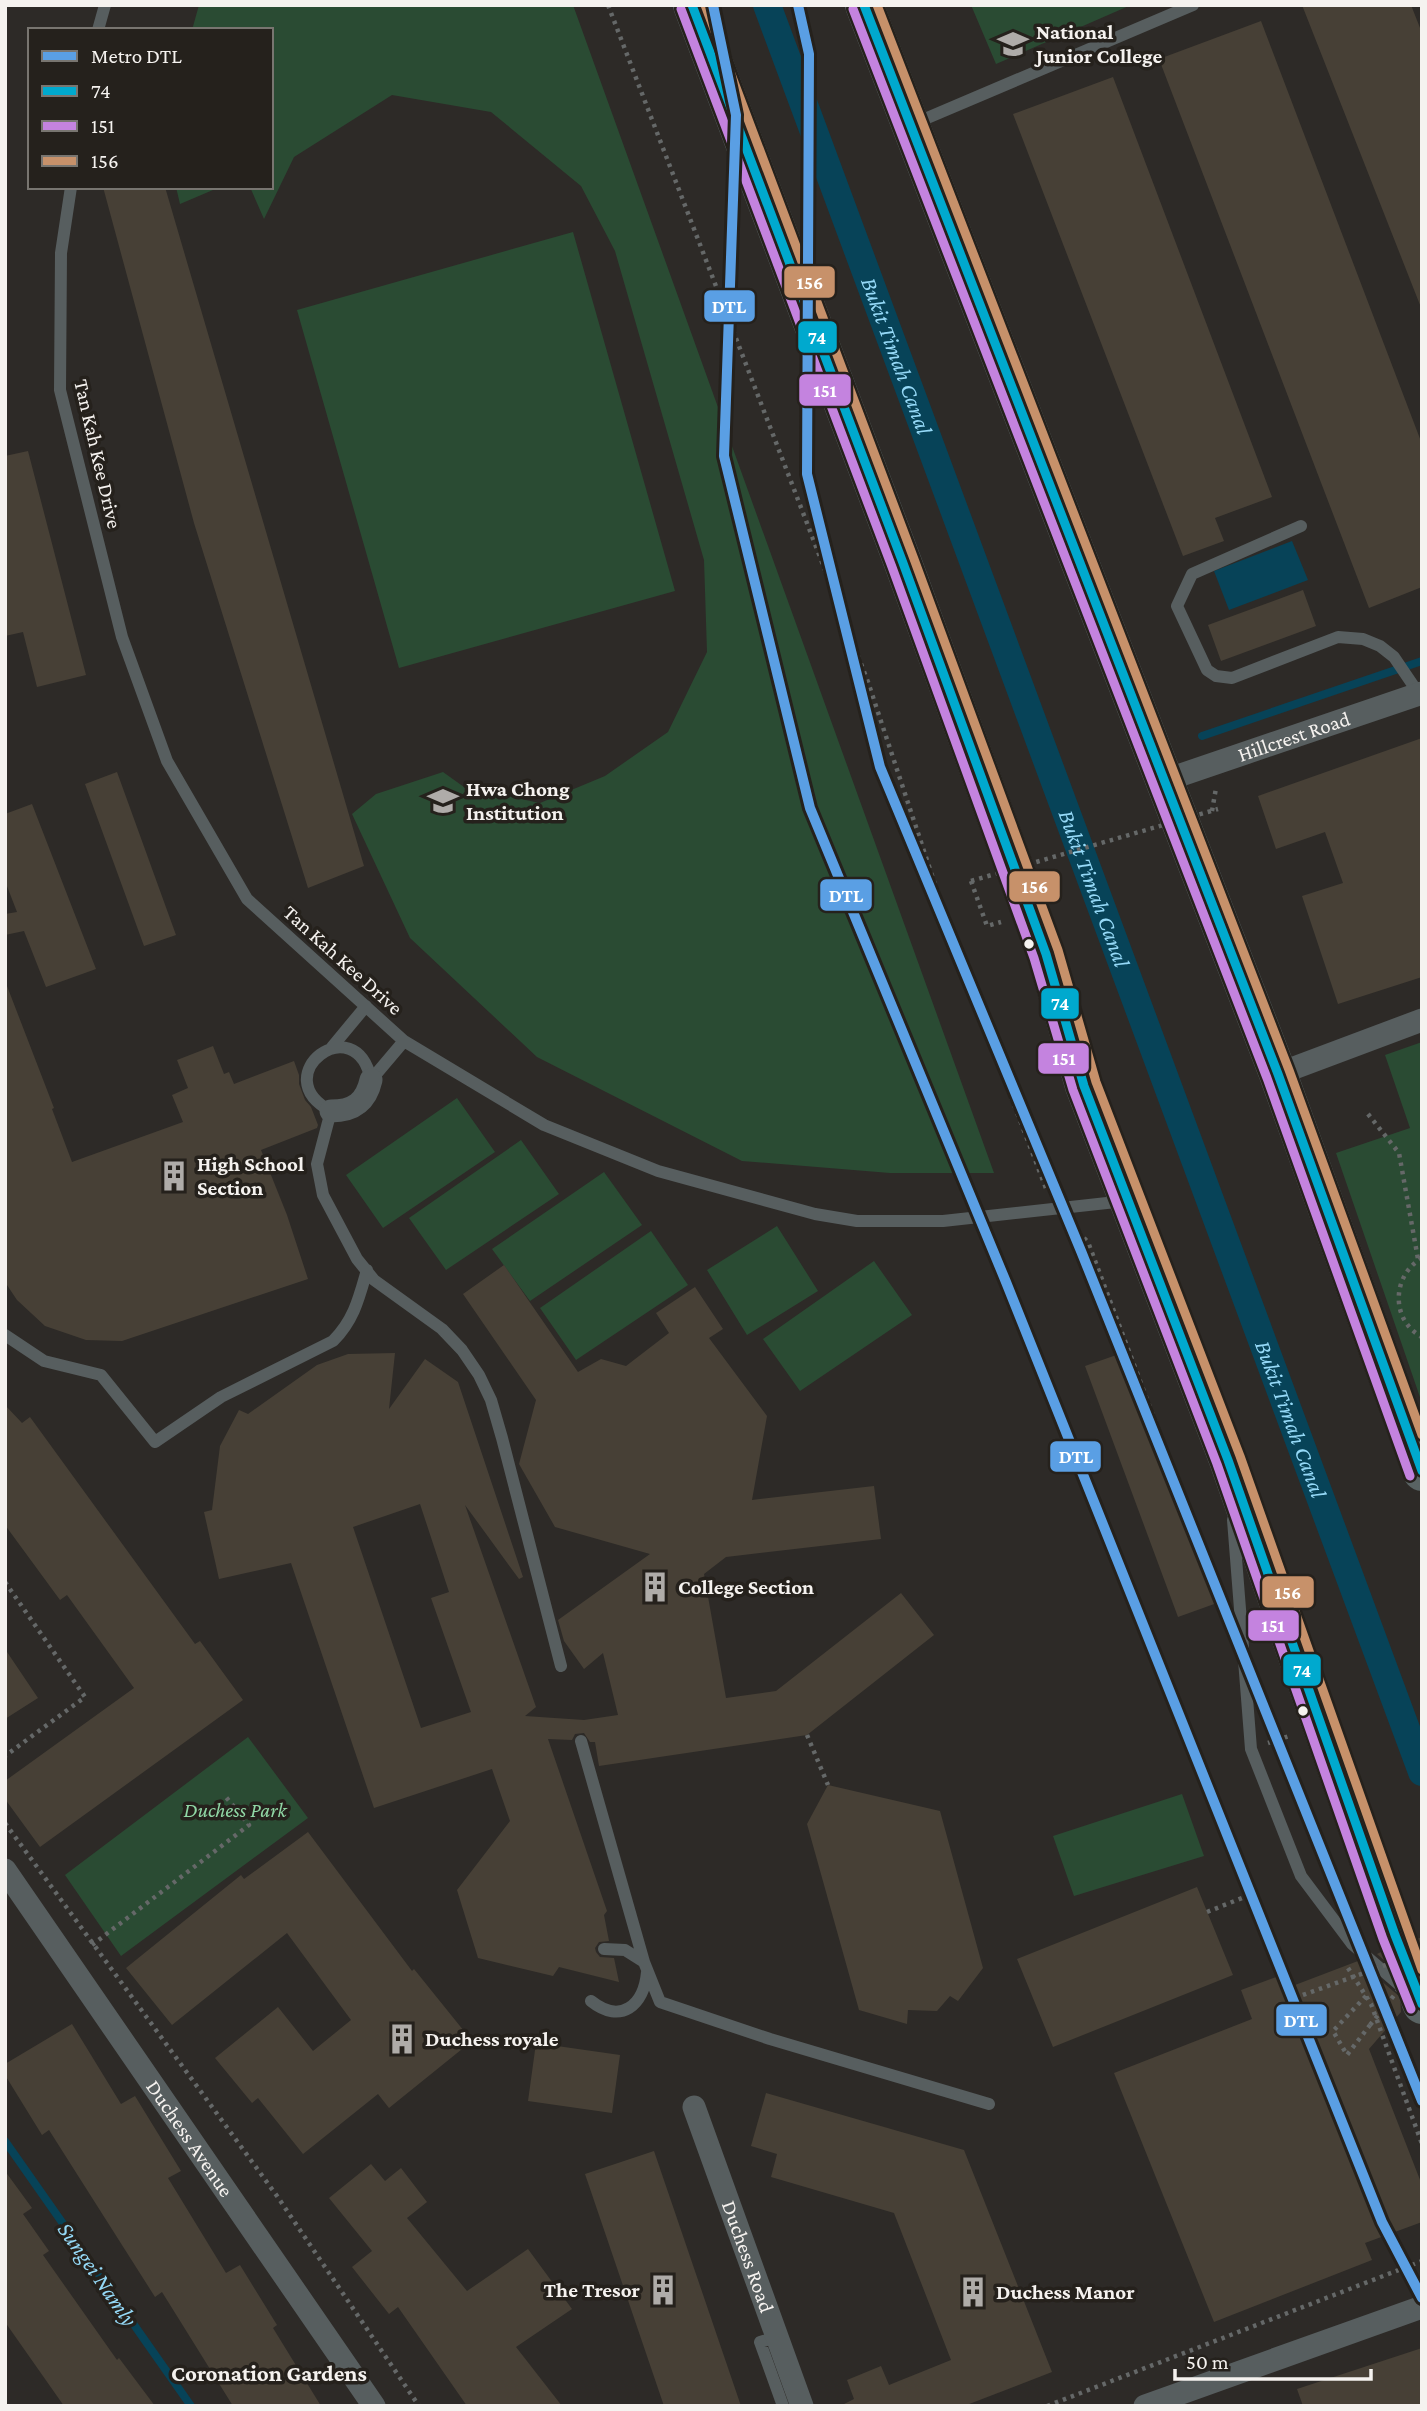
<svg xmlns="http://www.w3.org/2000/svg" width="1427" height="2411" font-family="'Crimson Pro',serif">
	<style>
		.green { fill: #2a4b33 }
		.water { fill: #074358 }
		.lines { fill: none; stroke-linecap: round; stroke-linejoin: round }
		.stream { stroke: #074358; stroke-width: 8 }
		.canal { stroke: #074358; stroke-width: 28 }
		.building { fill: #474036; fill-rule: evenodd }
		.highway-tunnel { stroke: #4b4845; stroke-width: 38; stroke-dasharray: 38 19; stroke-linecap: butt }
		.path { stroke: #656868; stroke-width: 4.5; stroke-dasharray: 3.5 5; stroke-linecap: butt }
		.lane { stroke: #575e5f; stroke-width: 12 }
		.street { stroke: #575e5f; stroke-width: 23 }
		.highway { stroke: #596363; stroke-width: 38 }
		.path-bridge { stroke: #656868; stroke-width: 4.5; stroke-dasharray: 3.5 5; stroke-linecap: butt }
		.bus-1-casing { stroke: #25211c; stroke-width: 14 }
		.bus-2-casing { stroke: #25211c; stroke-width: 14 }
		.bus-3-casing { stroke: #25211c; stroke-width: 14 }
		.bus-1 { stroke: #00a9ce; stroke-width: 9 }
		.bus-2 { stroke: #c483df; stroke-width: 9 }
		.bus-3 { stroke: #c7916a; stroke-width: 9 }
		.metro-1-casing { stroke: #25211c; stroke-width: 16 }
		.metro-1 { stroke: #5a9fe4; stroke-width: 10 }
		.bus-dot { fill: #f5f2ef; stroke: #25211c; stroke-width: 2.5 }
		.labels { text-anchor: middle; stroke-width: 7; stroke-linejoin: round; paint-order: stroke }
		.poi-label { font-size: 21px; font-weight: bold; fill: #f5f2ef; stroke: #25211c; text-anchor: start }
		.street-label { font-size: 21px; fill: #f5f2ef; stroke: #25211c }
		.park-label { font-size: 21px; font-style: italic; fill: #90d7a5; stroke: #25211c }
		.water-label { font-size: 23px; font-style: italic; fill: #95d9f7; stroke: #25211c }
		.neighbourhood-label { font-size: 23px; font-weight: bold; fill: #f5f2ef; stroke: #25211c }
		.line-badge { stroke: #25211c; stroke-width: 2.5 }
		.badge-label { font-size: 19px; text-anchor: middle; font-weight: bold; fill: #fff }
	</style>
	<rect width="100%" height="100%" fill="#2d2a27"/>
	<path class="green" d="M199,5H573L994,1173H890L742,1161L537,1057L410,938L352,814L376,794L443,772L464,787L540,803L605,776L668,732L707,652L704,560L615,251L581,186L491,112L392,95L294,157L264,219L250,187H271V30H192Z
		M971,5H1131L996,64Z
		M176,187H220L180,204Z
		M573,232L675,591L399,668L297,310Z
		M1422,1042V1403L1336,1153L1410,1128L1385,1055Z
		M457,1098L495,1152L383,1228L346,1175Z
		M521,1140L559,1194L446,1270L409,1218Z
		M604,1172L642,1225L530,1301L492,1249Z
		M777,1226L818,1291L747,1335L707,1270Z
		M651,1231L688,1285L576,1360L540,1308Z
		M874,1261L912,1315L800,1391L763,1339Z
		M248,1737L308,1818L121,1956L65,1875Z
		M1182,1794L1204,1856L1074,1896L1053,1836Z"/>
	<path class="water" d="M1292,541L1308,580L1229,610L1214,571Z"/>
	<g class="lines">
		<path class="stream" d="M1202,736L1422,661
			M5,2141L191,2406"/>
		<path class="canal" id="s1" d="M767,5L1422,1772"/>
	</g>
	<path class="building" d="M1302,5H1411L1422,33V310Z
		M1261,21L1422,444V587L1369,608L1159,59Z
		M1113,77L1272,497L1215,518L1224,541L1183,556L1013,114Z
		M103,187H165L364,866L308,888L194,523Z
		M28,451L86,675L37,687L23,632L5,636V456Z
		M1303,590L1316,626L1221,661L1208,625Z
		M1422,738V977L1338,1004L1302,896L1343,883L1325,832L1276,849L1258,796Z
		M117,772L176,935L144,946L85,784Z
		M32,804L96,969L46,987L24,931L5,935V914L17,912L5,881V814Z
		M7,986L54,1108L52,1109L72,1162L183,1122L172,1095L188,1088L177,1060L213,1046L224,1074L229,1072L234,1084L294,1061L299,1075V1084L305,1100L311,1107L318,1125L317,1128L261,1150L287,1215L308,1279L122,1341L86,1340L45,1326L17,1300L5,1282Z
		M504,1265L578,1372L601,1359L626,1366L669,1333L656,1313L695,1287L723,1329L709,1338L767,1416L752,1500L874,1486L881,1539L726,1557L704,1574L726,1698L776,1691L901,1593L934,1635L807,1735L599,1766L595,1742H590L584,1733L575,1734L572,1740L548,1739L607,1911L604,1915L609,1941L599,1942L595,1948L596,1952L600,1957L614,1958L619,1982L559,1967L553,1976L478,1958L457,1890L510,1821L492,1769L374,1808L291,1563L219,1579L204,1512L212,1510L220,1446L239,1410L248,1414L317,1365L348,1354L395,1353L389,1409L425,1359L458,1382L523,1577L519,1579L465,1505L536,1707L525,1716L584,1720L618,1715L603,1653L584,1669L564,1641L558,1620L650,1554L555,1527L519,1464L536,1400L463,1294ZM420,1504L449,1592L431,1598L471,1712L421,1728L353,1527Z
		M1125,1352L1217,1603L1178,1617L1085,1366Z
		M5,1405L22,1423L30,1417L195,1644L200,1641L243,1700L40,1847L5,1799V1781L134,1688L67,1595L60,1600L5,1525Z
		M5,1649L38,1698L5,1719Z
		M828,1785L940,1811L983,1968L958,2001L950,1996L937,2011L908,2010L907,2024L859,2010L807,1824Z
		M308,1832L412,1971L414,1969L472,2041L389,2108L378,2094L303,2154L258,2098L252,2103L215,2058L278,2007L313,2051L351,2020L287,1933L172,2025L126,1968L241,1875L244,1879Z
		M1197,1887L1233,1975L1053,2047L1017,1959Z
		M1422,1937V1981L1411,1984L1377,1954L1381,1952L1392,1957L1403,1955L1412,1949L1417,1939Z
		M1358,1961L1400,1997L1401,2012L1369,2049L1422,2185V2222L1365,2243L1372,2260L1214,2322L1114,2073L1252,2019L1241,1990L1290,1972L1295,1985Z
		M72,2024L121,2104L135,2096L181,2171L168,2178L226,2273L240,2265L277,2325L273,2328L321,2406H233L162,2292L155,2297L49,2130L42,2135L5,2075V2064Z
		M536,2043L620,2055L612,2113L528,2101Z
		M766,2093L964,2150L1052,2372L964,2406H840L854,2399L847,2380L881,2366L889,2385L951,2360L894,2213L771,2177L777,2154L751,2146Z
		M654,2151L741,2406H664L585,2174Z
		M371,2164L385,2181L401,2168L427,2202L407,2218L467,2291L528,2249L572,2309L516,2347L562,2406H467L398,2307L389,2314L352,2267L372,2251L329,2198Z
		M5,2171L32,2208L23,2214L49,2251L43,2255L117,2360L119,2358L155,2406H64L5,2322Z
		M1422,2348V2406H1303L1297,2389Z"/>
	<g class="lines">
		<path class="highway-tunnel" d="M1395,1935L1421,2003"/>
		<path class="path" d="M608,5L868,682L968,984L1047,1191
			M1212,811L1216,788
			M971,881L987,926L1001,922
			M1368,1114L1399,1153L1418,1259
			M1072,1226L1088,1242L1218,1589
			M1422,1258C1392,1275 1390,1320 1422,1337
			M5,1582L85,1697L5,1756
			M807,1735L828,1785
			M1268,1743L1292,1735
			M5,1823L277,2196L419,2406
			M92,1945L249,1825L225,1796
			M1348,1968L1371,2004L1422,2144
			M1366,1996L1333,2031L1347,2055L1370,2025
			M1047,2406L1422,2261"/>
		<path class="lane" d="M98,30L105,5
			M913,124L1193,5
			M71,187L61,253L60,390L122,637L167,761L247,899L404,1041L544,1125L658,1171L815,1214L857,1221H943L1125,1201
			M1301,526L1192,574L1177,606L1207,670L1216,676L1232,678L1338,637L1363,639L1380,646L1394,657L1419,694
			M332,1047L366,1006
			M371,1080C356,1006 264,1076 331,1111L317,1164L323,1195L357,1259L374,1280L442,1329L462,1350L479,1375L491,1400L502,1438L561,1666
			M371,1080L404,1041
			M5,1335L44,1361L101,1375L155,1442L221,1397L333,1341C354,1320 359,1298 367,1270
			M1233,1520L1251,1749L1301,1876L1352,1944L1418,2001
			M581,1741L644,1962L660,2002L770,2039L989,2104
			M604,1949L625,1950L644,1962
			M591,2001C621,2025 644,2005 647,1972
			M777,2337L760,2342L783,2406"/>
		<g class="street">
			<path id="s2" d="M1166,780L1422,693"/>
			<path d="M1278,1074L1422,1020"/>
			<path d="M331,1111C354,1111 366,1102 371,1080"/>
			<path id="s3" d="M5,1870L374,2406"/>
			<path id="s4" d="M694,2107L802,2406"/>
			<path d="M1145,2406L1422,2307"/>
		</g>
		<path class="highway" d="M692,5L903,563L1031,913L1046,954L1084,1086L1228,1460L1395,1935
			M864,5L1278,1074L1422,1472
			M1421,2003L1422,2005"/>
		<path class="path-bridge" d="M971,881L1218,809
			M1207,1912L1247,1896L1289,2000L1422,1952
			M1370,2025L1422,1961"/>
		<g class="bus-1-casing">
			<path id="bus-1" d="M692,5L903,563L1046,954L1084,1086L1228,1460L1395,1935L1422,2004
				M864,5L1278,1074L1422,1471"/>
		</g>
		<g class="bus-2-casing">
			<path id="bus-2" d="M681,9L892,567L1034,958L1073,1090L1217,1464L1383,1939L1411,2009
				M853,9L1267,1078L1410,1476"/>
		</g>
		<g class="bus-3-casing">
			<path id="bus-3" d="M705,5L914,559L1058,950L1096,1082L1240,1456L1422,1970
				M877,5L1289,1070L1422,1435"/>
		</g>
		<use href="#bus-1" class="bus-1"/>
		<use href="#bus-2" class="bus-2"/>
		<use href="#bus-3" class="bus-3"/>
		<g class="metro-1-casing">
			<path id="metro-1" d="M713,5L736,115L724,456L810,808L1006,1282L1382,2222L1422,2298
				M798,5L809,54L807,474L880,767L1081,1251L1422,2101"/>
		</g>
		<use href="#metro-1" class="metro-1"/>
	</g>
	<defs>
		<g id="school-bare" transform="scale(2.415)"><path d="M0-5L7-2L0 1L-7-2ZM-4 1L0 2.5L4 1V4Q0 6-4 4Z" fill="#afaca9" stroke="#25211c" stroke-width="2.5" paint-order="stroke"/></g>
		<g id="university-bare" transform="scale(2.415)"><path d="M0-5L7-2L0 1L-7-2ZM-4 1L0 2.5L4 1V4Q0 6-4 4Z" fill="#afaca9" stroke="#25211c" stroke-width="2.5" paint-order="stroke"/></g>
		<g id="building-bare" transform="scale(2.415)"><path d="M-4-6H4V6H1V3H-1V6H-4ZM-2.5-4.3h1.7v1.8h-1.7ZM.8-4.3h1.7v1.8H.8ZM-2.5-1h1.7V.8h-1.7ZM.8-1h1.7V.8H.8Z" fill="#afaca9" stroke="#25211c" stroke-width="2.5" paint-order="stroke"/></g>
	</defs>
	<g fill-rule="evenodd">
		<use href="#school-bare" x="1013" y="44"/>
		<use href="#university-bare" x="443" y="801"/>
		<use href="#building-bare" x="174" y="1176"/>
		<use href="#building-bare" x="655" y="1587"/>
		<use href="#building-bare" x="402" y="2039"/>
		<use href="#building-bare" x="663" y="2290"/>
		<use href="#building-bare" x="973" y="2292"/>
	</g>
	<g class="bus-dot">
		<circle cx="1029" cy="944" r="6"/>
		<circle cx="1303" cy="1711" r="6"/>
	</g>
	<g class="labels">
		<g class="poi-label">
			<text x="1036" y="39">National<tspan x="1036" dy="24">Junior College</tspan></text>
			<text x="466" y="796">Hwa Chong<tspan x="466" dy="24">Institution</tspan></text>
			<text x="197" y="1171">High School<tspan x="197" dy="24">Section</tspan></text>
			<text x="678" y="1594">College Section</text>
			<text x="425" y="2046">Duchess royale</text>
			<text x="640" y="2297" text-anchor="end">The Tresor</text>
			<text x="996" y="2299">Duchess Manor</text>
		</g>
		<g class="street-label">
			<text transform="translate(98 454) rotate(77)" y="7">Tan Kah Kee Drive</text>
			<text dy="7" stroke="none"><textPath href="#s2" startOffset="135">Hillcrest Road</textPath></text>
			<text transform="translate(343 960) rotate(42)" y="7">Tan Kah Kee Drive</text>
			<text dy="7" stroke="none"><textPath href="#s3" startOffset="326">Duchess Avenue</textPath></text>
			<text dy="7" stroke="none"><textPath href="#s4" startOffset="159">Duchess Road</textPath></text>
		</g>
		<g class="park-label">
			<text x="235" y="1817">Duchess Park</text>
		</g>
		<g class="water-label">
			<text dy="8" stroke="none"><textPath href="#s1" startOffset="374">Bukit Timah Canal</textPath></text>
			<text dy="8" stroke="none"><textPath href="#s1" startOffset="942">Bukit Timah Canal</textPath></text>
			<text dy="8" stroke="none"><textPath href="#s1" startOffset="1508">Bukit Timah Canal</textPath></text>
			<text transform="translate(98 2274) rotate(55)" y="8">Sungei Namly</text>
		</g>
		<g class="neighbourhood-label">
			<text x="269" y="2381">Coronation Gardens</text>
		</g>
	</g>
	<g class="line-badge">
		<rect x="783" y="265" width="53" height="34" rx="7" fill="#c7916a"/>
		<rect x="703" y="289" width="53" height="34" rx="7" fill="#5a9fe4"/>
		<rect x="797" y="320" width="41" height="34" rx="7" fill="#00a9ce"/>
		<rect x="798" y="373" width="54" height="34" rx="7" fill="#c483df"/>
		<rect x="1008" y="870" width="53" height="33" rx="7" fill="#c7916a"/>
		<rect x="819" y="878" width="54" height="34" rx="7" fill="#5a9fe4"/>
		<rect x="1040" y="987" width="40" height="33" rx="7" fill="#00a9ce"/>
		<rect x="1037" y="1042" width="53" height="33" rx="7" fill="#c483df"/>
		<rect x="1049" y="1440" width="53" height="33" rx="7" fill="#5a9fe4"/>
		<rect x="1261" y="1575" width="54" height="34" rx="7" fill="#c7916a"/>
		<rect x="1247" y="1609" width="53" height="33" rx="7" fill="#c483df"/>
		<rect x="1282" y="1653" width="40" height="34" rx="7" fill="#00a9ce"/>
		<rect x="1275" y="2003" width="53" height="34" rx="7" fill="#5a9fe4"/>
	</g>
	<g class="badge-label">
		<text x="810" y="289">156</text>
		<text x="729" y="313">DTL</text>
		<text x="817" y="344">74</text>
		<text x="825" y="397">151</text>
		<text x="1035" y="893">156</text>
		<text x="846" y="902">DTL</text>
		<text x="1060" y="1010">74</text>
		<text x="1064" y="1065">151</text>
		<text x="1076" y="1463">DTL</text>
		<text x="1288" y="1599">156</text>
		<text x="1273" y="1632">151</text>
		<text x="1302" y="1677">74</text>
		<text x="1301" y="2027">DTL</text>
	</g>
	<rect width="1427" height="2411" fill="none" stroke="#f5f2ef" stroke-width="14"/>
	<rect x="28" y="28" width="245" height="161" fill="#25211c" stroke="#787570" stroke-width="2"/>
	<rect x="42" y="51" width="35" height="10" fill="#5a9fe4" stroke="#787570" stroke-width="2"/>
	<text x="91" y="63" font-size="21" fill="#f5f2ef">Metro DTL</text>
	<rect x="42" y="86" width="35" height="10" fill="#00a9ce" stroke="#787570" stroke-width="2"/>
	<text x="91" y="98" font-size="21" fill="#f5f2ef">74</text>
	<rect x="42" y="121" width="35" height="10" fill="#c483df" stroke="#787570" stroke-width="2"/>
	<text x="91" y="133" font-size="21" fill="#f5f2ef">151</text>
	<rect x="42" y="156" width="35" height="10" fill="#c7916a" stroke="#787570" stroke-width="2"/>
	<text x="91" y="168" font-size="21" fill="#f5f2ef">156</text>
	<path d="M1175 2369v10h196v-10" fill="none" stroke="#f5f2ef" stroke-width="3.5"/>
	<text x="1186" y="2369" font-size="21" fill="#f5f2ef" stroke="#25211c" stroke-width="5" paint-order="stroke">50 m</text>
</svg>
